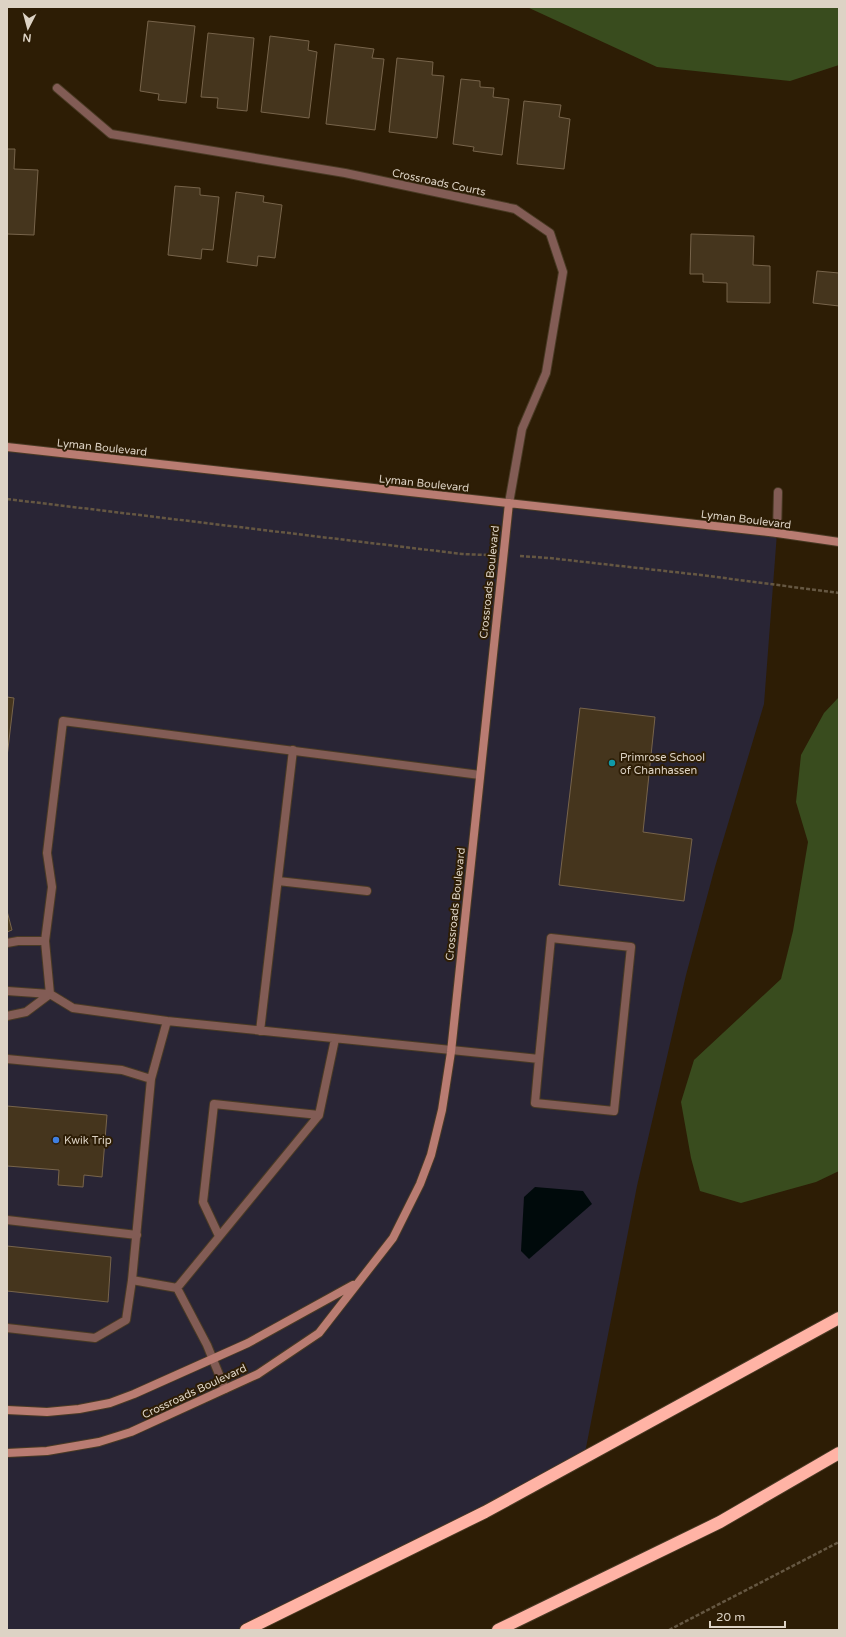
<svg xmlns="http://www.w3.org/2000/svg" width="846" height="1637" font-family="'Varela Round',sans-serif">
	<style>
		.commercial { fill: #292535 }
		.green { fill: #394c1e }
		.water { fill: #000a0b }
		.building { fill: #45351d; stroke: #77644b }
		.lines { fill: none; stroke-linecap: round; stroke-linejoin: round }
		.lane-casing { stroke: #493a24; stroke-width: 10 }
		.street-casing { stroke: #493a24; stroke-width: 10 }
		.secondary-casing { stroke: #493a24; stroke-width: 10 }
		.highway-casing { stroke: #493a24; stroke-width: 14 }
		.path { stroke: #655742; stroke-width: 2.5; stroke-dasharray: 4 2; stroke-linecap: butt }
		.lane { stroke: #825c55; stroke-width: 8 }
		.street { stroke: #825c55; stroke-width: 8 }
		.secondary { stroke: #b97c72; stroke-width: 8 }
		.highway { stroke: #ffb3a5; stroke-width: 12 }
		.culture-dot { fill: #0f9aa8; stroke: #2d1d05; stroke-width: 1.5 }
		.shop-dot { fill: #3f7fe0; stroke: #2d1d05; stroke-width: 1.5 }
		.labels { text-anchor: middle; stroke-width: 4; stroke-linejoin: round; paint-order: stroke }
		.street-label { font-size: 11px; fill: #ddd3c5; stroke: #2d1d05 }
		.poi-label { font-size: 11px; fill: #ddd3c5; stroke: #2d1d05; text-anchor: start }
	</style>
	<rect width="100%" height="100%" fill="#2d1d05"/>
	<path class="commercial" d="M7,447L777,533L764,704L715,867L686,975L637,1186L584,1458L245,1630H7Z"/>
	<path class="green" d="M527,7H839V65L790,81L657,67Z
		M839,697V1171L816,1182L741,1203L700,1191L691,1158L681,1102L694,1060L781,979L793,931L808,842L796,802L801,755L824,713Z"/>
	<path class="water" d="M535,1187L583,1191L592,1204L529,1259L521,1251L524,1197Z"/>
	<path class="building" d="M148,21L195,26L186,103L158,100L159,94L140,91Z
		M208,33L254,38L247,111L217,108L218,98L201,97Z
		M270,36L309,41L308,50L317,52L309,118L261,112Z
		M335,44L374,49L372,58L384,59L375,130L326,124Z
		M397,58L433,62L432,75L444,76L437,138L389,132Z
		M461,79L480,81V87L494,88L493,97L509,99L502,155L473,151L474,147L453,144Z
		M524,101L561,105L559,117L570,119L564,169L517,164Z
		M7,149H15L14,169L38,170L34,235L7,234Z
		M175,186L200,188V195L219,197L213,250L202,249L201,259L168,255Z
		M236,192L264,196L263,202L282,205L275,258L258,256L257,266L227,262Z
		M691,234L754,236L753,265L770,266V303L727,302V283L703,282V274H690Z
		M817,271L839,273V306L813,303Z
		M7,697L14,698L7,757Z
		M580,708L655,717L643,832L692,839L684,901L559,885Z
		M7,911L12,930L7,932Z
		M7,1106L107,1115L102,1177L84,1175L83,1187L58,1185L59,1170L7,1166Z
		M7,1246L111,1257L108,1302L7,1291Z"/>
	<g class="lines">
		<g class="lane-casing">
			<path id="lane" d="M777,533L778,492
				M278,881L367,891
				M7,943L18,941H45
				M7,991L50,994
				M7,1016L26,1012L50,994
				M167,1021L539,1059L551,938L631,947L614,1111L535,1103L539,1059
				M260,1031L293,750
				M7,1059L122,1070L151,1079
				M7,1220L137,1235
				M219,1236L203,1202L214,1104L319,1115
				M132,1280L177,1288L207,1345L225,1389
				M177,1288L319,1115L335,1039
				M7,1328L95,1338L126,1320L132,1280L151,1079L167,1021L73,1008L50,994L45,941L52,887L47,853L63,721L480,775"/>
		</g>
		<g class="street-casing">
			<path id="street" d="M57,88L111,134L345,173L515,209L550,233L563,272L546,373L522,429L509,503"/>
		</g>
		<g class="secondary-casing">
			<path id="secondary" d="M7,447L777,533L839,542
				M7,1410L47,1412L79,1409L110,1403L134,1394L248,1343L353,1285
				M7,1453L47,1451L99,1442L131,1432L258,1374L319,1333L393,1238L420,1184L431,1155L442,1110L451,1052L509,503"/>
		</g>
		<g class="highway-casing">
			<path id="highway" d="M246,1630L485,1512L839,1318
				M498,1630L720,1522L839,1453"/>
		</g>
		<path class="path" d="M7,499L462,554L487,555
			M520,556L549,558L701,575L839,593
			M669,1630L839,1542"/>
		<use href="#lane" class="lane"/>
		<use href="#street" class="street"/>
		<use href="#secondary" class="secondary"/>
		<use href="#highway" class="highway"/>
	</g>
	<circle class="culture-dot" cx="612" cy="763" r="4"/>
	<circle class="shop-dot" cx="56" cy="1140" r="4"/>
	<g class="labels">
		<g class="street-label">
			<text transform="translate(439 182) rotate(12)" y="4">Crossroads Courts</text>
			<text transform="translate(102 447) rotate(6)" y="4">Lyman Boulevard</text>
			<text transform="translate(424 483) rotate(6)" y="4">Lyman Boulevard</text>
			<text transform="translate(746 519) rotate(7)" y="4">Lyman Boulevard</text>
			<text transform="translate(489 582) rotate(-84)" y="4">Crossroads Boulevard</text>
			<text transform="translate(455 904) rotate(-84)" y="4">Crossroads Boulevard</text>
			<text transform="translate(194 1391) rotate(-25)" y="4">Crossroads Boulevard</text>
		</g>
		<g class="poi-label">
			<text x="620" y="761">Primrose School<tspan x="620" dy="13">of Chanhassen</tspan></text>
			<text x="64" y="1144">Kwik Trip</text>
		</g>
	</g>
	<rect width="846" height="1637" fill="none" stroke="#ddd3c5" stroke-width="16"/>
	<g transform="translate(28 28) rotate(186)" stroke="#2d1d05" stroke-width="3" paint-order="stroke">
	<path d="M0-3L7 15L0 10L-7 15Z" fill="#ddd3c5"/>
	<text y="-6" font-size="11" font-weight="bold" text-anchor="middle" fill="#ddd3c5">N</text>
	</g>
	<path d="M710 1621v6h75v-6" fill="none" stroke="#ddd3c5" stroke-width="2"/>
	<text x="716" y="1621" font-size="12" fill="#ddd3c5" stroke="#2d1d05" stroke-width="3" paint-order="stroke">20 m</text>
</svg>
